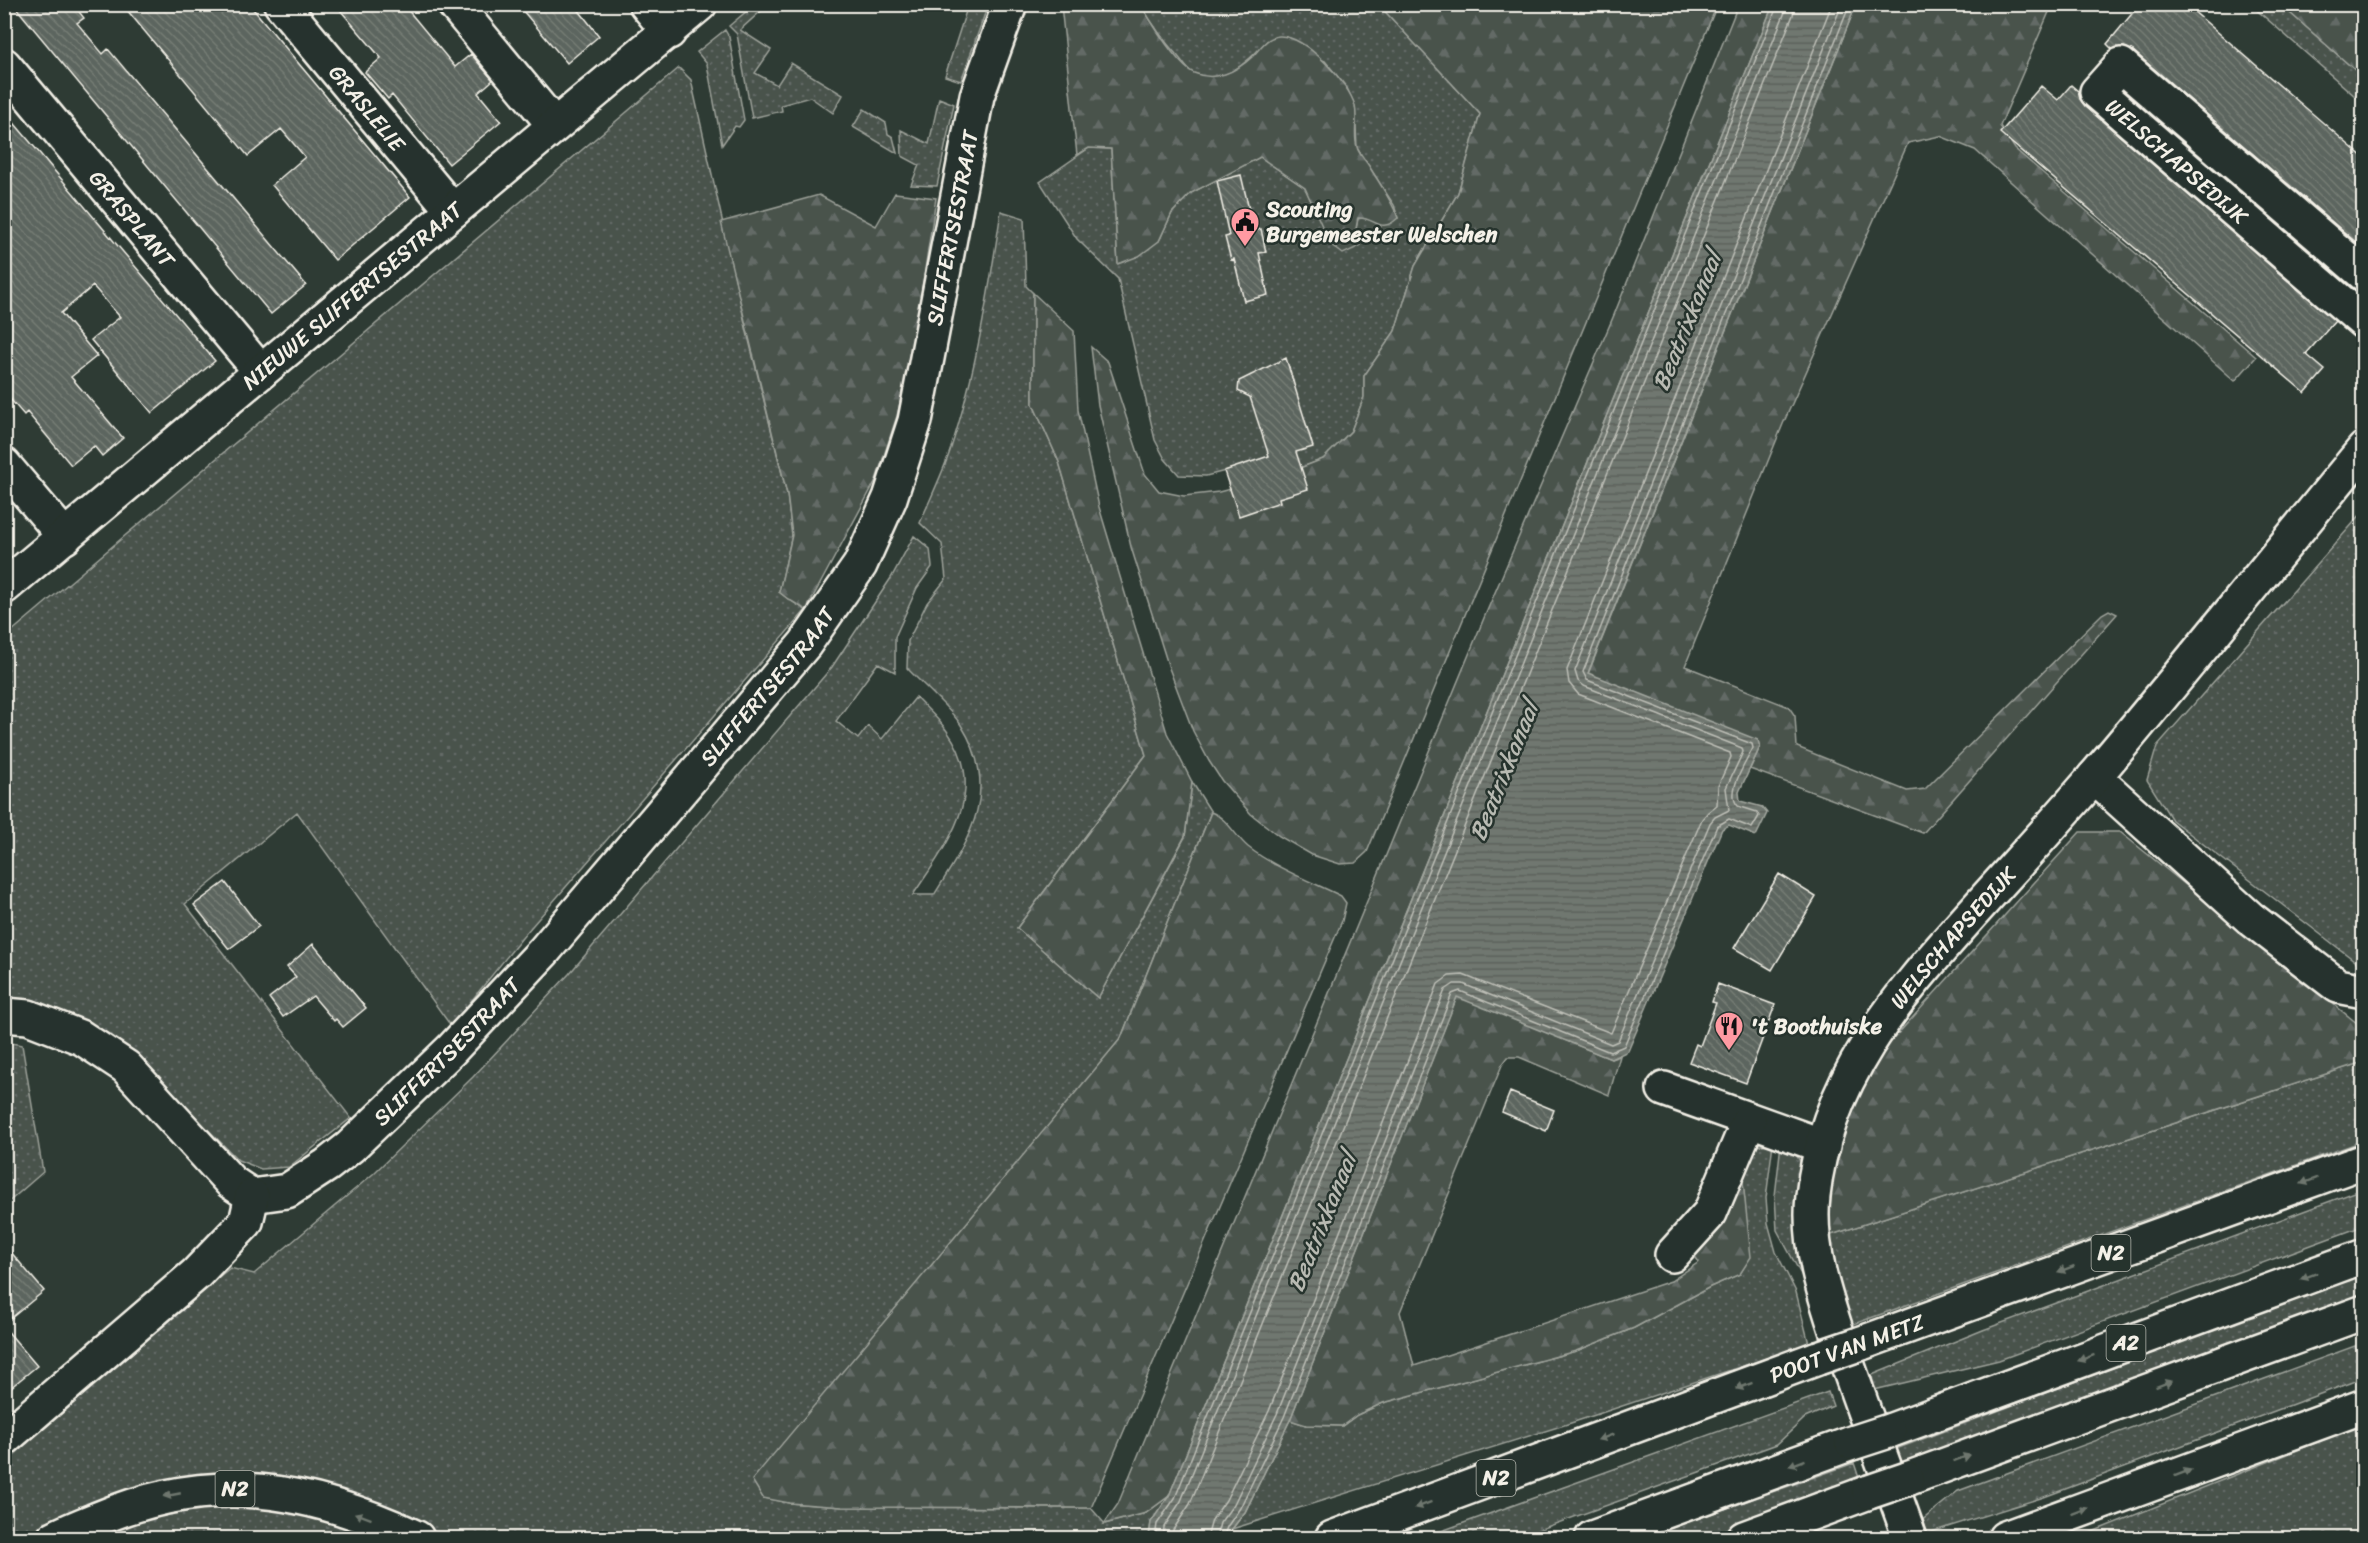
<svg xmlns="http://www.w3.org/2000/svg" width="2368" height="1543" font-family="Sriracha,sans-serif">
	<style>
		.grass { fill: url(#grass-dots); stroke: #9ea29a; stroke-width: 1.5 }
		.forest { fill: url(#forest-firs); stroke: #9ea29a; stroke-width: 1.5 }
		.water { fill: url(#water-rules); stroke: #a4a8a0; stroke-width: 1.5 }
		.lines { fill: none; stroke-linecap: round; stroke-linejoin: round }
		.shore { stroke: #bfc0b8; stroke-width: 1.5 }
		.building { fill: url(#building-back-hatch); stroke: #f4f1e8; stroke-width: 1.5 }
		.minor-casing { stroke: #f4f1e8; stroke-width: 38 }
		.highway-casing { stroke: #f4f1e8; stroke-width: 38 }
		.minor { stroke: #26332d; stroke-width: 33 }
		.highway { stroke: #26332d; stroke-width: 33 }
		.highway-bridge-casing { stroke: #f4f1e8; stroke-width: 38; stroke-linecap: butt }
		.highway-bridge { stroke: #26332d; stroke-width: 33 }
		.oneway { fill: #6e766e }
		.labels { text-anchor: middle; stroke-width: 5; stroke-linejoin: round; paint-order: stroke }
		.shield { fill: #26332d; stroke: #b6b8b0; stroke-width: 1.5 }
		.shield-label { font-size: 21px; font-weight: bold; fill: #f4f1e8 }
		.street-label { font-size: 22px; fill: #f4f1e8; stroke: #26332d }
		.poi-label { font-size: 22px; font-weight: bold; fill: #f4f1e8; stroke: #26332d; text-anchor: start }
		.water-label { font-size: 24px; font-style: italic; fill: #b8bab2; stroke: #26332d }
	</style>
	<defs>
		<pattern id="grass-dots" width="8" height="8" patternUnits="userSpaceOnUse" patternTransform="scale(1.5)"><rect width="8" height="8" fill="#48524c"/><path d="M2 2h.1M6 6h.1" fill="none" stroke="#636b66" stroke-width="1.8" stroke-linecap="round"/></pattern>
		<pattern id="forest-firs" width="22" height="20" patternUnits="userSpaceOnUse" patternTransform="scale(1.5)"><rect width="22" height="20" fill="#48524c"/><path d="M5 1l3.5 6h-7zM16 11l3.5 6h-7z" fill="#636b66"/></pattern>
		<pattern id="water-rules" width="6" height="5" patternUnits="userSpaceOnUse" patternTransform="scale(1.5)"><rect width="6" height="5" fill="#6f7770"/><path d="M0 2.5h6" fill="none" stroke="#5c605b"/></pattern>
		<pattern id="building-back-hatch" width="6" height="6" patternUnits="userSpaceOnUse" patternTransform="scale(1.5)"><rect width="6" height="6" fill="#5c655e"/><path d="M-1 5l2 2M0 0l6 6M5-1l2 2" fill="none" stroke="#747c75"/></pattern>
	</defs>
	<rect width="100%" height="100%" fill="#2e3b34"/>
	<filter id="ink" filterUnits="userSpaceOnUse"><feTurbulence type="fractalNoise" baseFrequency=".0167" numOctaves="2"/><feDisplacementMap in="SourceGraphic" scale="12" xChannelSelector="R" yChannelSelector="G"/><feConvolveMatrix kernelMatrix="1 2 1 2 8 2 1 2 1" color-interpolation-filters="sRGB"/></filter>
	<g filter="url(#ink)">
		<path class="grass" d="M754,5L762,10L740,30L771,50L755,73L777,85L791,63L843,95L833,113L810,97L781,105L782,111L752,118L737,34L729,26Z
			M968,5H988L961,81L945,76Z
			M1141,5H1379L1480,114L1458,193L1415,266L1395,331L1364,376V397L1351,431L1324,459L1279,476L1272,459L1206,476L1179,475L1165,459L1155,440L1118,279L1077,239L1040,182L1089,148L1111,149L1118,263L1159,241L1172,213L1191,193L1260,157L1305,188L1315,209L1355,234L1358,218H1398L1394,205L1357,148L1355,106L1347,88L1325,61L1267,41C1250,60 1219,91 1191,72C1186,68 1181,59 1176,54C1162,39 1151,22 1141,5Z
			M2251,5H2281L2363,77V103Z
			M725,30L729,37L744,120L739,127L735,126L722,145L707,64L697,52Z
			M679,68L691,80L747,332L787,494L792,535L779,592L788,599L806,610L526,933L451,1026L297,812L185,904L351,1118L289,1167L261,1169L238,1160L135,1055L90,1023L35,1003L5,999V637Z
			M939,98L954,104L937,186L911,185L919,165L902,156L901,130L929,144Z
			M864,109L886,123L888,134L893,137L897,153L853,127Z
			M1001,211L1024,218L1026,286L1033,293V404L1059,462L1146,755L1017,928L1098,998L1185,837L1192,782L1211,812L1121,1038L763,1498L789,1503L842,1507L1091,1508L1105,1524L1146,1513L1169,1496L1151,1522L1149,1538H441L401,1521L303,1486L51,1525L28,1538H5L4,1463L164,1321L230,1268L254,1274L373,1174L473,1077L569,974L832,667L891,578L914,536L930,549L932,567L917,588L895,637V672L878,663L836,721L858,739L868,726L882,739L916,697C926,708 939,719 947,731C991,791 946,845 913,895H934C970,838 1002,790 961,725C951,709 922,684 907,668L908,641L927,603L946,579L942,544L920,523C930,499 942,475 950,451C976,373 989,292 1001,211Z
			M2363,512V967L2172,820L2147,780L2157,746Z
			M5,1042L22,1045L43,1172L5,1205Z
			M2363,1062V1141L1851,1325L1828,1236Z
			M1773,1143L1766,1198L1768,1223L1776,1252L1796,1292L1809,1344L1574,1422L1232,1529L1245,1512L1290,1420L1306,1425L1342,1426L1357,1415L1383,1403L1576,1351L1634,1328L1710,1287L1740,1274L1750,1257L1742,1172L1756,1146Z
			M1781,1144L1792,1148L1800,1161L1804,1179L1817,1304L1777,1230L1775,1196Z
			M2363,1189V1226L1999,1360L1874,1390L1872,1375L1983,1330Z
			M2363,1274V1295L1903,1464L1896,1449Z
			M2363,1343V1378L2044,1497L1925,1534L1920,1522L1958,1491Z
			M1828,1392L1833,1406L1805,1418L1777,1444L1516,1538H1422Z
			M2363,1424V1538H2077Z
			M1854,1463L1860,1481L1702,1538H1643Z
			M255,1499L392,1538H83L127,1519Z"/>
		<path class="forest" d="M1061,5H1141C1150,20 1178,66 1194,73C1215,82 1236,72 1252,57C1260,49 1267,36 1280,36C1306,36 1349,83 1355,106C1358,119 1353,134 1357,147C1358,153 1365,160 1369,166C1379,183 1391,199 1398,218C1379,235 1376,217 1358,218L1355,234L1360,246L1343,254L1330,244L1305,188L1260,157L1191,193L1172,213L1159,241L1139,256L1118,264L1111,149L1089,148L1077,155Z
			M1379,5H1717L1367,852L1355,863L1340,864L1312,855L1279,836L1251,814L1222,781L1209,761L1193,731L1169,668L1131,547L1098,405L1091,347L1108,362L1145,474L1159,491L1184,496L1219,492L1279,476L1323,459L1351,431L1364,397V376L1395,331L1415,266L1458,193L1480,114Z
			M1738,5H1773L1169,1496L1146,1513L1104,1524L1118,1504L1484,618L1614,315Z
			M1856,5H2052L2000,126L2015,149L2256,357L2235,381L1975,150L1940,136L1908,143L1783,424L1685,666L1789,707L1795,716L1797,747L1907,791L1925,789L2102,614L2109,610L2117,614L1923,833L1750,769L1760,747L1588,674Z
			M2281,5H2363V77Z
			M895,193L936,198L913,347L897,416L876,480L806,610L788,599L779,592L792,535L787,494L721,222L819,195L876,226Z
			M1033,293L1074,331L1078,410L1099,507L1167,733L1192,782L1185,836L1098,998L1017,928L1146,755L1059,462L1033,404Z
			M1211,812C1227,818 1235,836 1248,847C1273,867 1312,882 1341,896L1346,903L1342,921L1091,1508L842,1507L789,1503L763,1498L752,1480L1121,1038Z
			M2080,832H2120L2363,1028V1062L1828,1236L1834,1156L1867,1068Z
			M1457,996L1611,1059L1620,1056L1609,1095L1519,1057H1508L1502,1065L1400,1312L1414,1366L1671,1281L1699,1262L1691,1251L1742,1172L1751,1257L1740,1274L1710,1287L1634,1328L1576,1351L1383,1403L1357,1415L1342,1426L1306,1425L1290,1420Z"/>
		<path class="water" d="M1773,5H1856L1588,673L1758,740L1760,747L1739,792L1740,801L1762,807L1767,813L1756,836L1729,825L1722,829L1628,1051L1611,1059L1457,997L1290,1420L1245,1512L1232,1529L1228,1538H1149L1151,1522L1169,1496Z"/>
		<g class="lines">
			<path class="shore" d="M1155,1538L1157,1524L1175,1498L1778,4
				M1163,1538L1164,1527L1181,1501L1728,152L1785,12L1786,4
				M1172,1538L1173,1530L1190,1504L1736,156L1793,15L1795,4
				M1207,1538L1212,1520L1226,1500L1269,1411L1438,984L1449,976L1463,975L1611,1033L1702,819L1708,812L1717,805L1718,786L1731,757L1730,753L1578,694L1569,683L1567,670L1832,4
				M1216,1538L1220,1523L1234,1504L1277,1414L1445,990L1454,984H1463L1611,1044L1618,1041L1710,823L1715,817L1729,810L1726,788L1743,752L1742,748L1584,686L1578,681L1575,671L1842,4
				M1223,1538L1227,1527L1240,1508L1284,1417L1452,994L1460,991L1610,1052L1624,1046L1717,826L1729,819L1752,828L1759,816L1757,812L1738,806C1725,792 1746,763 1753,748L1752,744L1587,680L1583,672L1850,4"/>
		</g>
		<path class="building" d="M13,4H73L84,18L77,23L103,54L108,49L306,285L271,314Z
			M122,4H249L410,197L335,260L272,185L305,157L281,129L248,156Z
			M335,4H403L455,67L471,54L493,80L478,93L501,121L449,164L392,95L388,99L365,72L381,58Z
			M517,4H574L599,36L567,63Z
			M2140,4H2185L2364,158V238L2358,244L2133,51L2124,47L2112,49L2107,44Z
			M2071,85L2079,92L2080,99L2085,106L2335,321L2306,354L2325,370L2305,393L2000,133L2041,86L2058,100Z
			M4,111L215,361L152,413L91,340L120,317L93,286L61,313L97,356L71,377L123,438L102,456L94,446L71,465L36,423L27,412L24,415L4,392Z
			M1241,175L1254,231L1261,229L1266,252L1259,253L1268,295L1244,301L1234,259L1231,260L1225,237L1229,236L1217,181Z
			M1286,358L1313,447L1296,452L1308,489L1279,498L1280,502L1239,516L1224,471L1269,456L1250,397L1238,391L1239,381Z
			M1779,874L1816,897L1772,970L1734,948Z
			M225,882L259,926L229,949L194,905Z
			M313,944L366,1008L343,1027L336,1019L334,1021L313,996L283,1017L269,998L296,977L287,967Z
			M1718,984L1775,1005L1746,1083L1689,1062L1696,1044L1700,1046L1716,1003L1712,1002Z
			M1510,1092L1554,1110L1546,1131L1502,1112Z
			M4,1244L44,1291L4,1324Z
			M4,1327L37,1366L4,1393Z"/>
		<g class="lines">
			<g class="minor-casing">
				<g id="minor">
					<path id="s1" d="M281,4L453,211"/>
					<path d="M454,4L554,125"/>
					<path d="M646,4L669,32"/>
					<path id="s2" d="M4,65L261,372"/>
					<path id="s3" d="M2364,274L2121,65L2097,92L2364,322"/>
					<path d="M4,465L65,537"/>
					<path id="s4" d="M4,587L700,4"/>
					<path d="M2094,777L2250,918L2338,986L2364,991"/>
					<path id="s5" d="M4,1015L28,1017L82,1038L126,1067L231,1182L252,1196L287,1191L327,1165L350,1147L451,1050L544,951L805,644L860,565L890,498L915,421L977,96L1010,4"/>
					<path d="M1664,1089L1823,1146"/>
					<path d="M1672,1255L1710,1213L1749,1120"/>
					<path d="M4,1439L196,1274L246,1222L252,1196"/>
					<path id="s6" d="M1910,1538C1889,1477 1865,1416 1844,1354C1828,1305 1807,1250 1813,1196C1825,1081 1895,1000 1969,917C2011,870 2054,824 2095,776C2186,669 2274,558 2364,449"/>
				</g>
			</g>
			<g class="highway-casing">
				<path id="highway" d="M1859,1344L2364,1161
					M1889,1431L2364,1256
					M1907,1479L2364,1312
					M54,1538C69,1530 85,1524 100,1518C213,1470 310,1488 417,1538
					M1332,1538L1818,1358
					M1592,1538L1852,1443
					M1744,1538L1869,1492
					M2005,1538L2364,1406"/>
			</g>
			<use href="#minor" class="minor"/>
			<use href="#highway" class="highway"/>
			<g class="highway-bridge-casing">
				<path id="highway-bridge" d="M1818,1358L1859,1344
					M1852,1443L1889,1431
					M1869,1492L1907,1479"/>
			</g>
			<use href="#highway-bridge" class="highway-bridge"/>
		</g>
		<defs><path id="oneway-solid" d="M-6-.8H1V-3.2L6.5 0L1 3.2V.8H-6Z" transform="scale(1.5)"/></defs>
		<g class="oneway">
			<use href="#oneway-solid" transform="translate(2309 1181) rotate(160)"/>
			<use href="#oneway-solid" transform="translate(2066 1269) rotate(160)"/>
			<use href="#oneway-solid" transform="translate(2309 1276) rotate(160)"/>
			<use href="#oneway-solid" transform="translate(2086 1358) rotate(160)"/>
			<use href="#oneway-solid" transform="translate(2164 1384) rotate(-20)"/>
			<use href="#oneway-solid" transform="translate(1744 1386) rotate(160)"/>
			<use href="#oneway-solid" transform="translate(1606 1437) rotate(160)"/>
			<use href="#oneway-solid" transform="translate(1962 1458) rotate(-20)"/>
			<use href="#oneway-solid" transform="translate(1797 1463) rotate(160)"/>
			<use href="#oneway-solid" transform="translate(2183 1473) rotate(-21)"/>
			<use href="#oneway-solid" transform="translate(172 1495) rotate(169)"/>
			<use href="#oneway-solid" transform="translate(1423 1505) rotate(160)"/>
			<use href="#oneway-solid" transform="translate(2080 1511) rotate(-20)"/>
			<use href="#oneway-solid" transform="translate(363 1516) rotate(-160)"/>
		</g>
	</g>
	<defs>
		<g id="civic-pin" transform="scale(1.5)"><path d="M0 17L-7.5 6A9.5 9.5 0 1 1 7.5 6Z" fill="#ff9aa2" stroke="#26332d"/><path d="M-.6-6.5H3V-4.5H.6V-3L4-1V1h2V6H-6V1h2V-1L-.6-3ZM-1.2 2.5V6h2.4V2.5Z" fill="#111"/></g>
		<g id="restaurant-pin" transform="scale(1.5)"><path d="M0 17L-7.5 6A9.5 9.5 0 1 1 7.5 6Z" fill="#ff9aa2" stroke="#26332d"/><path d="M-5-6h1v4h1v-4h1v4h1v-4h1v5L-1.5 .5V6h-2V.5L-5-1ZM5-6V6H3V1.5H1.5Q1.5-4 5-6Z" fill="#111"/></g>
	</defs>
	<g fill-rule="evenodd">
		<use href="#civic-pin" x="1245" y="222"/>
		<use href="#restaurant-pin" x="1729" y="1026"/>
	</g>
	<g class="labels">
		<g class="shield">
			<rect x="2091.5" y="1235" width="39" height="36" rx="4.5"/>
			<rect x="2106.5" y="1325" width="39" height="36" rx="4.5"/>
			<rect x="1476.5" y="1460" width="39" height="36" rx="4.5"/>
			<rect x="215.5" y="1471" width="39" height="36" rx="4.5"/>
		</g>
		<g class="shield-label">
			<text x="2111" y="1260">N2</text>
			<text x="2126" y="1350">A2</text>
			<text x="1496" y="1485">N2</text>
			<text x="235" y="1496">N2</text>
		</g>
		<g class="street-label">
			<text dy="8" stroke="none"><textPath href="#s1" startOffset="135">GRASLELIE</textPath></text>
			<text dy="8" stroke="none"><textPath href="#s3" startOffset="462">WELSCHAPSEDIJK</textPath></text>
			<text dy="8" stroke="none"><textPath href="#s2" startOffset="200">GRASPLANT</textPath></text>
			<text dy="8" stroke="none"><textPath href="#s5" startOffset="1554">SLIFFERTSESTRAAT</textPath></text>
			<text dy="8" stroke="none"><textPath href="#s4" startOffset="454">NIEUWE SLIFFERTSESTRAAT</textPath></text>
			<text dy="8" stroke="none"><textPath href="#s5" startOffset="1050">SLIFFERTSESTRAAT</textPath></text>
			<text dy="8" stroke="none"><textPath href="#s6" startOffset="657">WELSCHAPSEDIJK</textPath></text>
			<text dy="8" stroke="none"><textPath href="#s5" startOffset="564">SLIFFERTSESTRAAT</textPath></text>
			<text transform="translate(1847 1348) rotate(-20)" y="8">POOT VAN METZ</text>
		</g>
		<g class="poi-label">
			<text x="1266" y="217">Scouting<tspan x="1266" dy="25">Burgemeester Welschen</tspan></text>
			<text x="1750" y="1034">'t Boothuiske</text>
		</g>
		<g class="water-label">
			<text transform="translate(1687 321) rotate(-68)" y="8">Beatrixkanaal</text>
			<text transform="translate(1504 771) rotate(-68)" y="8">Beatrixkanaal</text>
			<text transform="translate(1322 1222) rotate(-68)" y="8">Beatrixkanaal</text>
		</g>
	</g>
	<rect width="2368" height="1543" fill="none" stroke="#26332d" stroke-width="24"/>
	<rect x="12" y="12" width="2344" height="1519" fill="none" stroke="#f4f1e8" stroke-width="2" filter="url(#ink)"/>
</svg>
